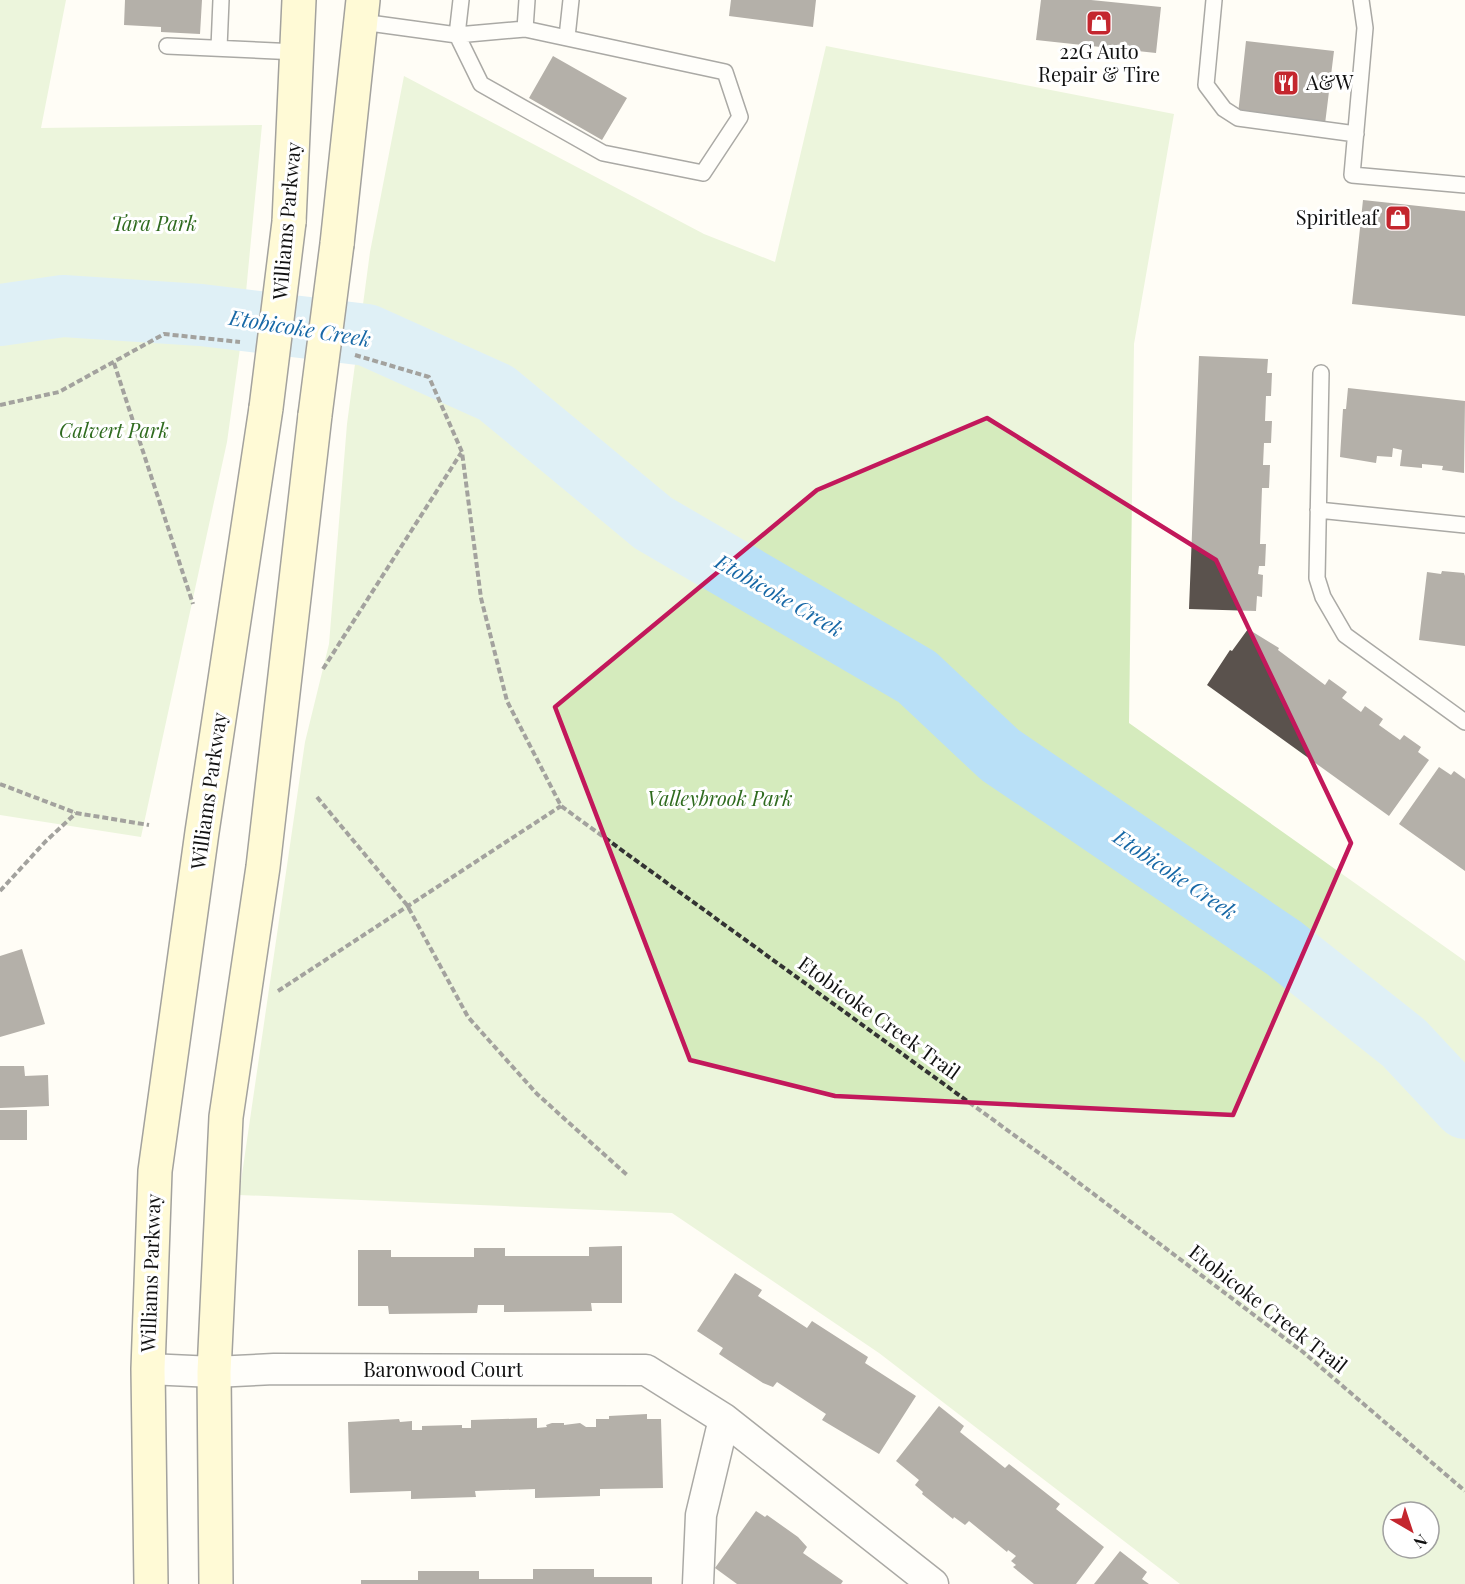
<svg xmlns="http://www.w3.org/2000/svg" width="1465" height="1584" font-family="'Playfair Display',serif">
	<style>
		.green { fill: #d5ebbd; fill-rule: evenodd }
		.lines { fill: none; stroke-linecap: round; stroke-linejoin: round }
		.river { stroke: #b9e0f7; stroke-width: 62 }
		.building { fill: #5a524d }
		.lane-casing { stroke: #444; stroke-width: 18 }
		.street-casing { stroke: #444; stroke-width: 33 }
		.secondary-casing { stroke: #333; stroke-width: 36 }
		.path { stroke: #333; stroke-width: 4; stroke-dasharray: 6 3; stroke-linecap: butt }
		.lane { stroke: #fff; stroke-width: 15 }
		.street { stroke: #fff; stroke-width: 30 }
		.secondary { stroke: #fff6b0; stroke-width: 33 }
		.secondary-bridge-casing { stroke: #333; stroke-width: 36; stroke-linecap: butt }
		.secondary-bridge { stroke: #fff6b0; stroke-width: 33 }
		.marked { fill: none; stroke: #c2185b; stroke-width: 4.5; stroke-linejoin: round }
		.labels { text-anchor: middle; stroke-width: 6; stroke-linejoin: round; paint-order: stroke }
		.poi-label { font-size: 20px; fill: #111; stroke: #fff }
		.street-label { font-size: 20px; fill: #111; stroke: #fff }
		.park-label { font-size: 20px; font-style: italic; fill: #2f6b1f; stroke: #fff }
		.water-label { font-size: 21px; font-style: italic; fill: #1768a6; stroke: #fff }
	</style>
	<rect width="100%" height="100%" fill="#fffdf5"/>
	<path class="green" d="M0,0H66L41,128L262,125L242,334L227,442L141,837L0,815Z
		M826,46L1174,114L1134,344L1129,723L1465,961V1584H1180L879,1353L672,1213L239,1195L305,742L329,644L347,424L370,252L404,76L704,234L775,262ZM1393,1512H1429V1548H1393Z"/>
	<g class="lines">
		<path class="river" d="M0,315L63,306L201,315L367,335L496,393L653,523L917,677L1000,755L1284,948L1404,1043L1465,1108"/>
	</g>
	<path class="building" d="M125,0H202L200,34L161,32V27L124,25Z
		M731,0H816L813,27L729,16Z
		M1041,0H1091L1161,7L1156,53L1036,40Z
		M1246,41L1334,51L1325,124L1238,114Z
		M553,56L627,98L602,140L529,98Z
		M1363,200L1465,211V316L1352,304Z
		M1199,356L1268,359L1267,373H1272L1271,396H1266L1265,421H1272L1271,443H1264L1263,465H1270L1269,488H1262L1260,544H1266L1265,566H1259L1258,574L1263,575L1262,597L1257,596L1256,611L1189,609Z
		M1348,388L1465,401L1464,473L1442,470L1443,466L1422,464V468L1400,466L1402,450L1393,448L1392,457L1377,456L1376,463L1340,457L1343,409H1346Z
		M1442,571L1464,573L1465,576V646L1419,640L1427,572L1441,574Z
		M1248,629L1279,648L1278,650L1325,685L1329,679L1347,692L1342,698L1361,712L1365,706L1383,719L1379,725L1400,740L1404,735L1421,747L1418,752L1429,760L1389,816L1207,685L1230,650L1232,651Z
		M1439,767L1451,775L1454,771L1465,779V871L1399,824Z
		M22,949L45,1024L0,1037V956Z
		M0,1066H24L25,1076L48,1075L49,1106L0,1108Z
		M0,1110H27V1140H0Z
		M622,1246V1303H591L592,1311L504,1312V1305H478L477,1313L389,1314L388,1306H358V1250H391V1257H474V1248H505V1256H589V1247Z
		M735,1273L762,1290L758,1296L807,1328L812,1321L868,1357L865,1363L916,1396L879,1454L822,1420L826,1414L777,1382L773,1387L763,1383L728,1360L719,1354L723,1348L697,1331Z
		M939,1406L964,1426L960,1432L1005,1468L1009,1464L1060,1504L1056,1509L1104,1547L1076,1584H1034L1013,1567L1016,1565L1011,1561L1016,1556L1008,1550L1007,1552L969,1521L965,1525L954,1517L953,1519L922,1494L923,1492L915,1485L919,1480L896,1461Z
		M647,1414V1419H661L663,1488L600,1489V1496L535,1498V1489L475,1491L476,1497L411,1499V1491L350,1493L348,1422L399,1419L400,1422L412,1421V1430H422V1426L462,1425V1428H471V1420L537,1418V1428L547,1427L546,1425L552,1423H564V1425L580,1423L586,1427H596V1419H609V1416Z
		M756,1511L765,1517L767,1515L798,1537L807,1547L803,1553L843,1581L841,1584H737L715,1568Z
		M1120,1551L1147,1572L1142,1579L1149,1584H1094Z
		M533,1569H594V1577H652V1584H361V1580H418V1571H479V1579H533Z"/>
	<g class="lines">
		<g class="lane-casing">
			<path id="lane" d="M1214,0L1206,85L1224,109L1238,118L1356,134
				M1361,0L1365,28L1352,175L1465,185
				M362,22L457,35L461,0
				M525,29L725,72L740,117L703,173L603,153L481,84L457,35Z
				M525,29L527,0
				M567,37L571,0
				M167,46L297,52
				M219,48L221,0
				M1321,373L1317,578L1323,597L1345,635L1465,722
				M1318,510L1465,525"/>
		</g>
		<g class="street-casing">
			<path id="street" d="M148,1369L214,1372L274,1369L646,1370L724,1419L933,1584
				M698,1584L701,1515L724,1419"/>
		</g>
		<g class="secondary-casing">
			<path id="secondary" d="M289,222L299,0
				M337,244L363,0
				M151,1584L148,1369L155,1171L202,832L266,408
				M216,1584L214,1372L226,1117L263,867L315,415"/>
		</g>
		<path class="path" d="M355,355L429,377L462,452L481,598L507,701L561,806L1054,1164L1303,1352L1465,1491
			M114,363L193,604
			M0,405L59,392L164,334L240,342
			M323,669L461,453
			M0,784L76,813L149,825
			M317,797L407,905L468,1017L537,1094L627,1175
			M0,891L45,842L76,813
			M278,991L561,806"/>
		<use href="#lane" class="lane"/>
		<use href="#street" class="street"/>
		<use href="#secondary" class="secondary"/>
		<g class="secondary-bridge-casing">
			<path id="secondary-bridge" d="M266,408L289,222
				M315,415L337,244"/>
		</g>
		<use href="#secondary-bridge" class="secondary-bridge"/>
	</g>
	<path d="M0 0H1465V1584H0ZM987,418L1216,560L1351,843L1233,1115L835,1096L690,1060L555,707L817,490Z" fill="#fffdf5" fill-opacity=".55" fill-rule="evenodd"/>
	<path class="marked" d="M987,418L1216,560L1351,843L1233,1115L835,1096L690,1060L555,707L817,490Z"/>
	<defs>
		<g id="shop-square" transform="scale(1.35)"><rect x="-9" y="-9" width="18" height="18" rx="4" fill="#c4262e" stroke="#fff"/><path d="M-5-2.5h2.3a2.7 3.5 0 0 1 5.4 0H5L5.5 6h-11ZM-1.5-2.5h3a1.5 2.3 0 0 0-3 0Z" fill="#fff"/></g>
		<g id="restaurant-square" transform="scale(1.35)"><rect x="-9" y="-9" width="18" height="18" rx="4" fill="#c4262e" stroke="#fff"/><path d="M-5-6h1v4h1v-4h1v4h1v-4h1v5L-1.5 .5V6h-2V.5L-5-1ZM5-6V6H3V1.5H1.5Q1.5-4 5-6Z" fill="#fff"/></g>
	</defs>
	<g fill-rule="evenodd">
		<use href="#shop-square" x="1099" y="23"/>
		<use href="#restaurant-square" x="1286" y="83"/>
		<use href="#shop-square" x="1398" y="218"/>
	</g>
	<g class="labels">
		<g class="poi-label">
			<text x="1099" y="59">22G Auto<tspan x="1099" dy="23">Repair &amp; Tire</tspan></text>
			<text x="1306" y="90" text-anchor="start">A&amp;W</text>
			<text x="1378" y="225" text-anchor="end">Spiritleaf</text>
		</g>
		<g class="street-label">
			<text transform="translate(287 221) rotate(-85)" y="7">Williams Parkway</text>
			<text transform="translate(209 791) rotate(-82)" y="7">Williams Parkway</text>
			<text transform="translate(879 1018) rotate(36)" y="7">Etobicoke Creek Trail</text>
			<text transform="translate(151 1273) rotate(-88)" y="7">Williams Parkway</text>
			<text transform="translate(1268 1309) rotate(38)" y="7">Etobicoke Creek Trail</text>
			<text x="443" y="1377">Baronwood Court</text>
		</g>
		<g class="park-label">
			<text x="154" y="231">Tara Park</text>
			<text x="114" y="438">Calvert Park</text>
			<text x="720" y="806">Valleybrook Park</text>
		</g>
		<g class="water-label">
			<text transform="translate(300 329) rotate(9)" y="7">Etobicoke Creek</text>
			<text transform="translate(779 596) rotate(30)" y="7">Etobicoke Creek</text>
			<text transform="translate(1175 875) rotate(34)" y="7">Etobicoke Creek</text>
		</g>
	</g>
	<g transform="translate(1411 1530) rotate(141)"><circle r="28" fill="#ffffff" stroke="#a0a0a0" stroke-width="1.5"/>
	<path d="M0-4.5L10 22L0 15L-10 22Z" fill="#c4262e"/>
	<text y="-9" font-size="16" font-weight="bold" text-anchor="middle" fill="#111111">N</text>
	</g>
</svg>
